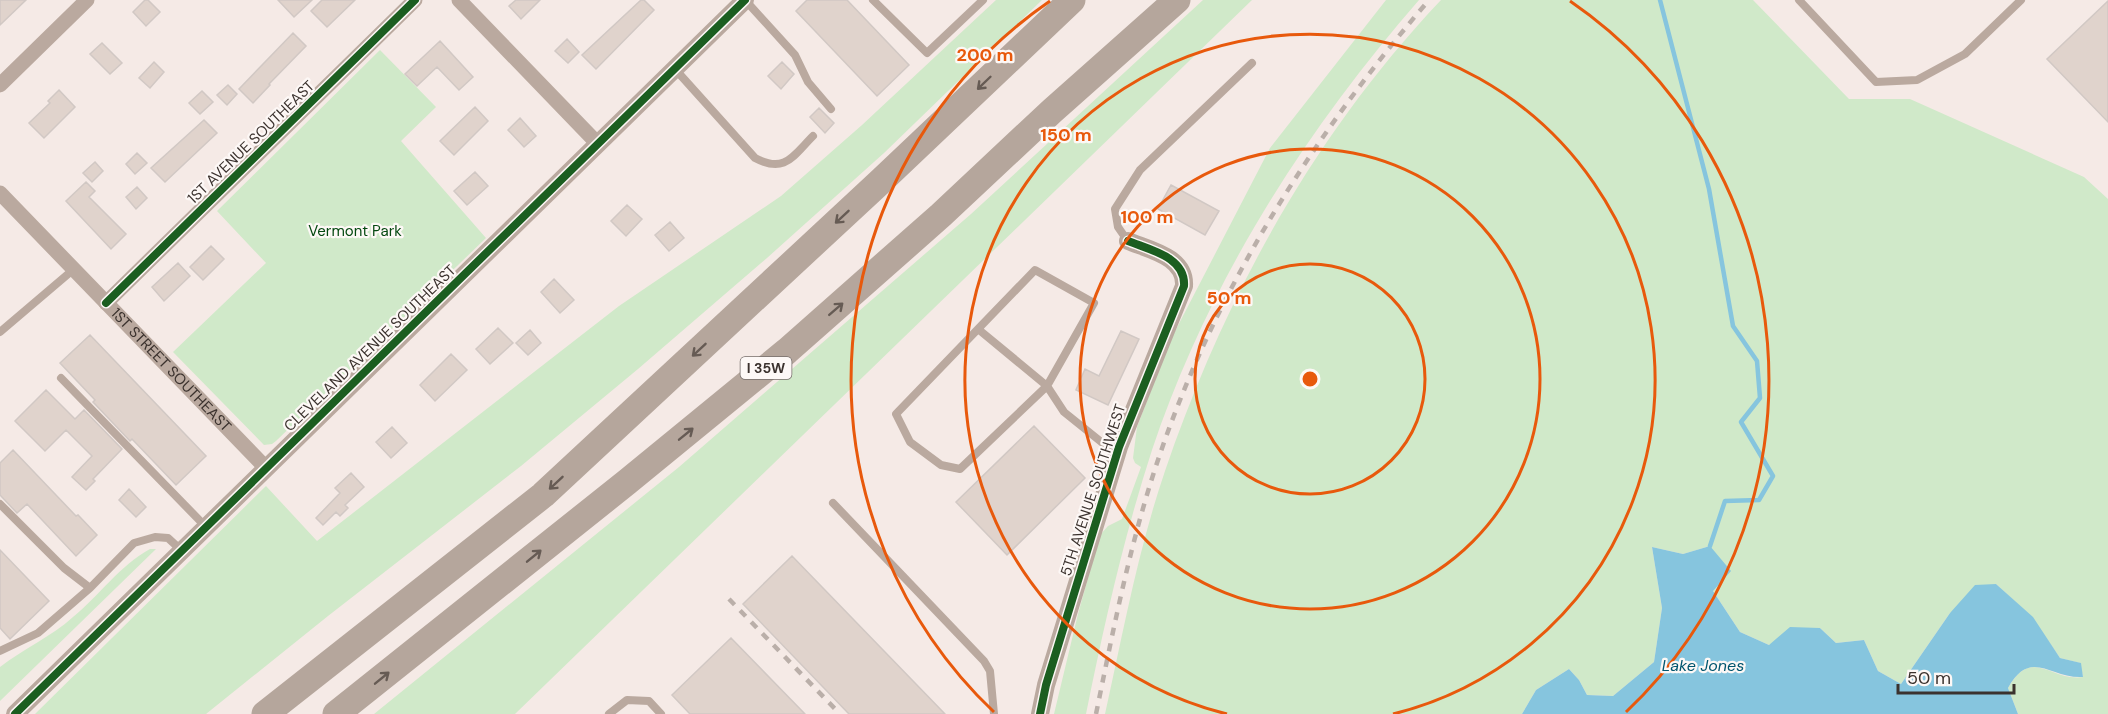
<svg xmlns="http://www.w3.org/2000/svg" width="2108" height="714" font-family="'DM Sans',sans-serif">
	<style>
		.green { fill: #d0e9c9 }
		.water { fill: #86c5de }
		.lines { fill: none; stroke-linecap: round; stroke-linejoin: round }
		.stream { stroke: #86c5de; stroke-width: 4.5 }
		.building { fill: #e0d3cc; stroke: #d1c8c4; stroke-width: 1.5 }
		.service { stroke: #baa99f; stroke-width: 8 }
		.minor { stroke: #baa99f; stroke-width: 15 }
		.tertiary { stroke: #baa99f; stroke-width: 18 }
		.motorway { stroke: #b5a69c; stroke-width: 27 }
		.rail { stroke: #baafa9; stroke-width: 4.5; stroke-dasharray: 8 8; stroke-linecap: butt }
		.cycleway-casing { stroke: #fdf8f6; stroke-width: 11 }
		.cycleway { stroke: #1b5e20; stroke-width: 8 }
		.oneway { stroke: #665b54 }
		.ring { fill: none; stroke: #e8590c; stroke-width: 3 }
		.labels { text-anchor: middle; stroke-width: 4.5; stroke-linejoin: round; paint-order: stroke }
		.shield { fill: #fdf8f6; stroke: #756d6a; stroke-width: 1.5 }
		.shield-label { font-size: 14px; font-weight: bold; fill: #3b322e }
		.street-label { font-size: 15px; fill: #3b322e; stroke: #fdf8f6 }
		.park-label { font-size: 15px; fill: #044810; stroke: #fdf8f6 }
		.water-label { font-size: 16px; font-style: italic; fill: #01556e; stroke: #fdf8f6 }
		.centre { fill: #e8590c; stroke: #fdf8f6; stroke-width: 3 }
		.ring-label { font-size: 18px; text-anchor: middle; font-weight: bold; fill: #e8590c; stroke: #fdf8f6; stroke-width: 4.5; stroke-linejoin: round; paint-order: stroke }
	</style>
	<rect width="100%" height="100%" fill="#f5eae6"/>
	<path class="green" d="M996,0H1042L884,153L767,258L638,369L521,466L328,616L206,714H35L266,486L317,541L619,306L781,196L862,125Z
		M1203,0H1252L515,714H374L679,467L971,214Z
		M1386,0H1419C1304,132 1208,283 1152,450C1124,536 1104,625 1086,714H1054L1078,614L1100,535L1108,526L1122,519L1141,467L1135,463L1133,458L1137,427L1170,341L1270,148Z
		M1441,0H1753L1849,99H1910L2084,177L2108,199V714H2018L2008,688C2032,645 2051,682 2083,677L2080,663L2060,658L2032,617L1996,584L1950,613L1901,684L1878,671L1864,640L1836,643L1820,628L1769,645L1740,632L1713,591L1710,546L1683,554L1652,547L1662,608L1654,662L1613,696L1587,695L1579,680L1569,669L1536,690L1522,714H1105C1123,633 1138,550 1165,471C1224,298 1314,134 1441,0Z
		M380,50L436,107L401,141L486,238L276,441L272,444L264,445L173,352L266,263L217,211Z
		M150,549H156L0,701V667C23,649 51,637 73,617C99,596 120,565 150,549Z"/>
	<path class="water" d="M1710,546L1731,571L1713,591L1740,632L1769,645L1790,627L1820,628L1836,643L1864,640L1878,671L1901,684L1950,613L1975,585L1996,584L2033,617L2060,658L2081,663L2083,677C2050,679 2031,647 2008,688L2018,714H1522L1536,690L1569,669L1579,680L1587,695L1613,696L1654,662L1662,608L1652,547L1683,554Z"/>
	<g class="lines">
		<path class="stream" d="M1660,0L1709,189L1733,326L1757,361L1760,398L1741,422L1773,476L1759,500L1725,501L1710,546"/>
	</g>
	<path class="building" d="M0,0H26L0,25Z
		M145,0H148L160,12L146,26L133,12Z
		M278,0H312L294,17Z
		M322,0H355L327,27L311,11Z
		M516,0H540L521,19L509,6Z
		M641,0H644L654,10L596,69L582,55Z
		M807,0H847L909,65L877,96L796,11Z
		M2108,1V122L2047,59Z
		M293,33L306,46L269,84L270,85L253,103L239,89Z
		M567,39L579,52L568,63L555,51Z
		M440,41L473,77L459,90L437,67L417,86L405,74Z
		M102,43L122,63L110,74L90,54Z
		M154,62L164,72L150,88L139,78Z
		M782,62L794,74L781,89L768,76Z
		M228,85L237,94L227,105L217,95Z
		M59,90L75,107L44,138L29,123L50,103L48,101Z
		M202,91L213,102L200,114L189,103Z
		M475,107L488,121L454,155L440,141Z
		M819,108L834,123L825,133L810,117Z
		M520,118L536,136L524,147L508,130Z
		M204,120L217,133L165,182L151,168Z
		M137,153L147,163L135,174L126,164Z
		M95,162L103,171L92,182L83,173Z
		M475,172L488,186L467,205L454,191Z
		M86,182L95,191L89,197L126,234L111,249L66,201Z
		M1171,185L1219,211L1205,235L1158,209Z
		M137,187L147,198L136,209L126,197Z
		M627,205L642,219L626,236L611,221Z
		M670,222L684,238L669,251L655,235Z
		M211,246L224,259L203,280L190,267Z
		M178,263L190,276L164,301L152,287Z
		M554,279L574,300L560,313L541,292Z
		M498,328L513,343L490,364L476,349Z
		M530,330L541,343L528,355L516,343Z
		M1121,331L1139,339L1108,405L1076,390L1085,369L1099,376Z
		M90,335L206,456L176,485L132,439L130,441L93,402L95,400L60,363Z
		M451,354L467,370L435,401L420,385Z
		M46,390L75,419L84,410L122,449L93,479L95,481L86,490L72,477L92,456L66,430L45,451L15,421Z
		M1034,426L1085,478L1007,555L956,502Z
		M392,427L407,443L391,458L376,442Z
		M13,450L76,516L78,515L97,535L76,556L27,504L17,513L0,495V463Z
		M351,473L364,487L345,505L348,508L340,516L336,512L323,525L316,518L340,493L335,488Z
		M129,489L146,507L136,517L119,500Z
		M0,550L49,601L10,639L0,628Z
		M792,556L945,714H849L743,604Z
		M731,638L805,714H690L672,695Z"/>
	<g class="lines">
		<path class="service" d="M873,0L927,53L983,0
			M1799,0L1876,82L1917,80L1965,54L2021,0
			M746,1L795,55L808,82L831,109
			M675,69L755,158C785,174 793,156 813,136
			M1127,240L1118,227L1115,209L1140,170L1252,63
			M978,329L1047,386L960,469L941,465L910,442L896,414L1035,270L1094,303L1047,386L1064,412L1115,453
			M0,332L74,269
			M61,378L206,527
			M833,503L984,661L990,671L994,714
			M0,504L64,568L90,588L134,543L155,537L168,538L181,550
			M0,651L38,633L90,588
			M609,714L627,700L649,701L661,714"/>
		<g class="minor">
			<path d="M459,0L598,144"/>
			<path d="M0,85L87,0"/>
			<path id="s1" d="M0,193L266,468"/>
			<path d="M106,303L415,0"/>
		</g>
		<path class="tertiary" d="M15,714L745,0
			M1040,714L1046,685L1119,447L1184,286C1186,257 1150,250 1128,241"/>
		<path class="motorway" d="M265,714L543,495L881,181L1072,0
			M336,714L627,482L787,351L941,215L1052,111L1177,0"/>
		<path class="rail" d="M729,599L840,714
			M1096,714C1111,641 1125,569 1146,498C1201,312 1304,146 1429,0"/>
		<g class="cycleway-casing">
			<path id="cycleway" d="M106,303L415,0
				M15,714L745,0
				M1040,714L1046,685L1119,447L1184,286C1186,257 1150,250 1128,241"/>
		</g>
		<use href="#cycleway" class="cycleway"/>
	</g>
	<defs><path id="oneway-shaft" d="M-6 0H5M1.5-3L5.5 0L1.5 3" fill="none" stroke-width="1.6" stroke-linecap="round" stroke-linejoin="round" transform="scale(1.5)"/></defs>
	<g class="oneway">
		<use href="#oneway-shaft" transform="translate(984 83) rotate(136)"/>
		<use href="#oneway-shaft" transform="translate(842 217) rotate(137)"/>
		<use href="#oneway-shaft" transform="translate(836 309) rotate(-41)"/>
		<use href="#oneway-shaft" transform="translate(699 350) rotate(137)"/>
		<use href="#oneway-shaft" transform="translate(686 434) rotate(-39)"/>
		<use href="#oneway-shaft" transform="translate(556 483) rotate(137)"/>
		<use href="#oneway-shaft" transform="translate(534 556) rotate(-39)"/>
		<use href="#oneway-shaft" transform="translate(382 678) rotate(-39)"/>
	</g>
	<g class="ring">
		<circle cx="1310" cy="379" r="115"/>
		<circle cx="1310" cy="379" r="230"/>
		<path d="M1227 714A345 345 0 1 1 1393 714"/>
		<path d="M994 712A459 459 0 0 1 1050 1M1570 1A459 459 0 0 1 1626 712"/>
	</g>
	<g class="labels">
		<rect class="shield" x="740.5" y="357" width="51" height="22" rx="4.5"/>
		<g class="shield-label">
			<text x="766" y="373">I 35W</text>
		</g>
		<g class="street-label">
			<text transform="translate(251 142) rotate(-44)" y="5">1ST AVENUE SOUTHEAST</text>
			<text transform="translate(370 348) rotate(-44)" y="5">CLEVELAND AVENUE SOUTHEAST</text>
			<text dy="5" stroke="none"><textPath href="#s1" startOffset="246">1ST STREET SOUTHEAST</textPath></text>
			<text transform="translate(1093 490) rotate(-72)" y="5">5TH AVENUE SOUTHWEST</text>
		</g>
		<g class="park-label">
			<text x="355" y="236">Vermont Park</text>
		</g>
		<g class="water-label">
			<text x="1703" y="671">Lake Jones</text>
		</g>
	</g>
	<circle cx="1310" cy="379" r="9" class="centre"/>
	<g class="ring-label">
		<text x="985" y="61">200 m</text>
		<text x="1066" y="141">150 m</text>
		<text x="1147" y="223">100 m</text>
		<text x="1229" y="304">50 m</text>
	</g>
	<path d="M1898 684v9h116v-9" fill="none" stroke="#3b322e" stroke-width="3"/>
	<text x="1907" y="684" font-size="18" fill="#3b322e" stroke="#fdf8f6" stroke-width="4.5" paint-order="stroke">50 m</text>
</svg>
